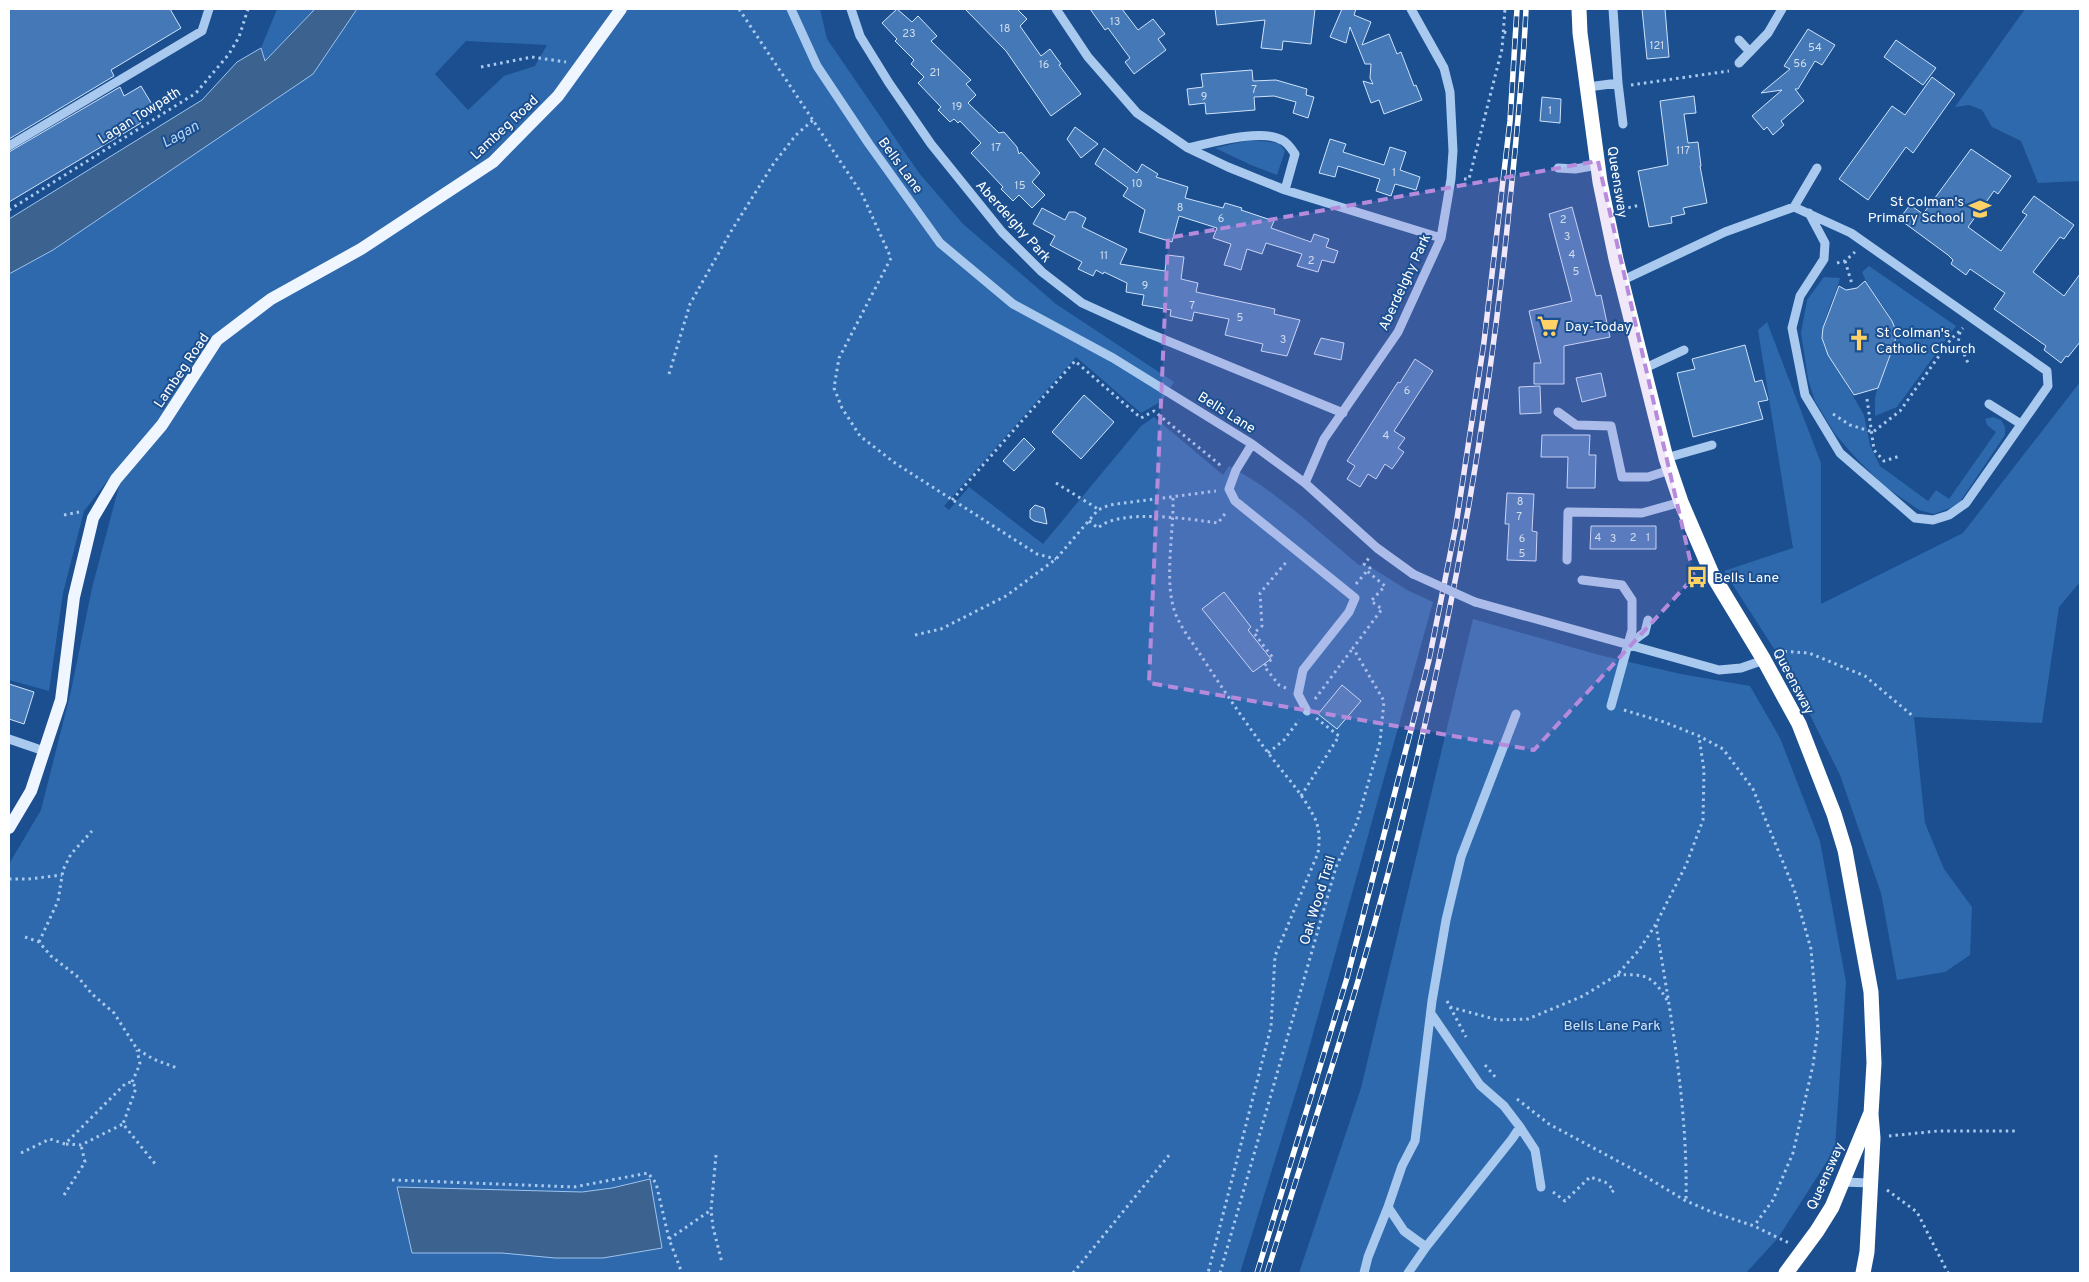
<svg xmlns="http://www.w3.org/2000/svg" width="2089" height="1282" font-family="Overpass,sans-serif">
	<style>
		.green { fill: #2e69ad; fill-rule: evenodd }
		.water { fill: #3c6290; stroke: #9cc4f0 }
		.building { fill: #4478b7; stroke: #cfe3fa }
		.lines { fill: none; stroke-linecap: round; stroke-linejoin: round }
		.path { stroke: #a9c9ee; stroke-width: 3; stroke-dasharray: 2.5 4; stroke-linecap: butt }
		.minor { stroke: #a9c9ee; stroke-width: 9 }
		.major { stroke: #f0f6ff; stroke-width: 12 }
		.highway { stroke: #fff; stroke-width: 15 }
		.rail-casing { stroke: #fff; stroke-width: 5.5 }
		.rail { stroke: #1b4f8f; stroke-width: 4; stroke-dasharray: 11; stroke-linecap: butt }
		.minor-bridge { stroke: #a9c9ee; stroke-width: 9 }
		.marked { fill: #b68bdc; fill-opacity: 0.2; stroke: #b68bdc; stroke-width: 4; stroke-dasharray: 10 6; stroke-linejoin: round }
		.labels { text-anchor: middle; stroke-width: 4; stroke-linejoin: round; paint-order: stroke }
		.number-label { font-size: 11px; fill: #d0dded }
		.street-label { font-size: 14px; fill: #fff; stroke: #1b4f8f }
		.poi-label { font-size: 14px; fill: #fff; stroke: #1b4f8f; text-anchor: start }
		.park-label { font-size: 14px; fill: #cfe3fa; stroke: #1b4f8f }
		.water-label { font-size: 15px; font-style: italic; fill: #b5d3f5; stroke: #1b4f8f }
	</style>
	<rect width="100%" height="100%" fill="#1b4f8f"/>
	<path class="green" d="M277,9H315L264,62L261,48Z
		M357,9H820L827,39L919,173L963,224L1056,304L1174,382L1162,401L1141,413L1076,357L944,506L949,510L969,487L1043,544L1141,426L1154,417L1223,475L1229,466C1274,489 1319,532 1359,565L1369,566L1407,590L1433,602L1304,1066L1240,1273H9V864L41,810L71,691L92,588L119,486L108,480L84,511L63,593L49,691L9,680V274L53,250L313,74ZM466,41L547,45L535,66L504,76L468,110L435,74Z
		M2025,9H2080V181L2038,183L2021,141L1992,127L1982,110L1969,105L1955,107Z
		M1250,140L1279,143L1285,151L1277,175L1251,165L1215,148Z
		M1869,266L1956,326L1897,407L1875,416C1875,408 1874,398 1877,390C1882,373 1900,344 1895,328C1888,307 1869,292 1862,272Z
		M1824,277L1840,278C1835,300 1818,323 1824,346L1864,415L1870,445L1880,466L1928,501L1936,490L1949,499L1996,432L1987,425L1985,419L1993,417L2001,420L2005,427V435L1960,502L1950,508L1934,514L1919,510L1884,486L1855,457L1835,434L1815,401L1808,379L1801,333L1807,300Z
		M1767,322L1821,463V604L1963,533L2080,382V582L2059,607L2042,723L1914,717L1925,823L1944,869L1972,907L1970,955L1945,972L1897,980L1881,893L1840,775L1787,669L1724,571L1793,548L1758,330Z
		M1473,619L1599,655L1681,674L1750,686L1780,738L1820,841L1846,982L1835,1149L1778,1238L1746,1273H1299L1361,1088Z"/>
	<path class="water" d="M315,9H357L313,74L53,250L9,274V219L202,100L237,62L261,48L265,61Z
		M650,1179L662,1248L603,1258H555L502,1253H412L397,1187L582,1192L612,1188Z"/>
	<path class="building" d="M9,9H170L181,28L111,70L114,76L9,139Z
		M897,9L912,22L918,16L937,36L931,41L971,80L966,84L976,95L968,103L999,133L1004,132L1017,147L1019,154L1021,152L1040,173L1032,182L1045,195L1032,208L1019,195L1013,201L1001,189L1003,187L971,153L981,143L960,121L958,123L954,119L950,122L938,110L941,107L918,83L924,77L911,64L914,60L895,41L897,39L882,23Z
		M965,9H1017L1027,19L1020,26L1041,56L1050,49L1061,64L1059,65L1081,94L1051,116L1006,51Z
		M1090,9H1122L1138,30L1153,19L1165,34L1158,39L1166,50L1134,74L1125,62L1130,58L1108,28L1105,30Z
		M1215,9H1315L1311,44L1283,41L1282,50L1261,48L1265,20L1217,25Z
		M1342,9H1356L1354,15L1371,22L1362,45L1389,34L1397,54L1401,52L1414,86L1416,85L1422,100L1384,114L1379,100L1371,103L1363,81L1373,84L1370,78L1371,64H1365L1350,27L1346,43L1330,37Z
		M1642,9H1665L1669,57L1647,59Z
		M1808,29L1835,45L1822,65L1815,61L1798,89H1795L1804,101L1781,121L1784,125L1773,135L1767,127L1764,130L1752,116L1782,90L1761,93L1790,69L1784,66Z
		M1896,40L1936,68L1923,85L1884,57Z
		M1252,70L1253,81L1276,80L1307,89L1306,95L1314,97L1308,118L1293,113L1296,102L1274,96L1254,97L1255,110L1206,114L1205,103L1189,105L1187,89L1203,87L1201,74Z
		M1932,77L1955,94L1913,153L1906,147L1868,200L1839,179L1892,106L1905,115Z
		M141,86L156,111L139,120L141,123L9,202V152L120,87L124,96Z
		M1694,96L1696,113L1684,114L1688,143L1698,142L1701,166H1700L1707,203L1683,208L1685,214L1671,217L1672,223L1649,227L1638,171L1668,165L1660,101Z
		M1542,97L1561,99L1560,123L1540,121Z
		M1075,127L1098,144L1081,158L1067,139Z
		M1330,139L1346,144L1343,152L1384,165L1390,147L1406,152L1400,170L1420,177L1416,190L1395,184L1391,196L1376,191L1380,179L1338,166L1335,177L1319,173Z
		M1104,148L1137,173L1142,164L1158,174L1156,177L1188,187L1185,198L1223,208L1225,203L1242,208L1241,210L1274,221L1271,228L1311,242L1314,234L1329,239L1326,247L1338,251L1334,263L1322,260L1318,272L1297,266L1302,254L1266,243L1262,254L1247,249L1241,270L1232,267L1224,265L1231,244L1213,238L1217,228L1179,216L1172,242L1139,232L1145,210L1123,196L1128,188L1095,164Z
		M1971,149L2011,176L1998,194L1994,191L1968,227L2001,251L2027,215L2022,212L2034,196L2074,225L2064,239L2060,237L2033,272L2064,296L2080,274V342L2068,357L2066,356L2061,363L2044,350L2046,346L1994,309L2005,293L1970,269L1966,275L1951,264L1953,260L1948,255L1899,219L1910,205L1923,214Z
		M1572,207L1596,296L1601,295L1610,337L1564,346V384H1534V363H1541L1529,311L1572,301L1549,214Z
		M1042,208L1065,220L1069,212H1075L1086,218L1082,227L1127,249L1120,264L1165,271L1167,255L1184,257L1181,279L1198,283L1196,292L1275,309L1274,314L1300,320L1287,356L1261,351L1263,344L1225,335L1229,319L1194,312L1192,321L1170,316L1171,310L1142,305L1144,295L1126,292L1127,283L1104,272L1103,274L1096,270L1093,276L1078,269L1082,262L1050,245L1055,236L1033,224Z
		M1865,281L1892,321L1896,331L1895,342L1878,388L1854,395L1828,355L1822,338L1823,328L1839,286L1846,290L1857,288Z
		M1321,338L1344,343L1341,360L1314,354Z
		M1745,345L1755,382L1762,380L1768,400L1758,402L1763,419L1693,437L1677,373L1695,369L1692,359Z
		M1415,359L1433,371L1394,431L1405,438L1398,448L1404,452L1392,469L1385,464L1376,479L1368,474L1360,487L1347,479L1355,466L1347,461L1398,382L1400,383Z
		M1601,373L1606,396L1582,402L1576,378Z
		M1540,386L1541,413L1520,414L1519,387Z
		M1084,395L1114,422L1081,459L1052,432Z
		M1542,435H1590L1589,455H1596L1595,488H1567L1568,457H1541Z
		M1024,438L1035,449L1014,471L1003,461Z
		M1507,493L1534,494L1532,531L1537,532L1536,561L1507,560L1509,524H1505Z
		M1035,505L1044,508L1047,524L1034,521L1030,518V510Z
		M1591,526H1656V549H1590Z
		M1224,592L1251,627L1248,630L1271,659L1253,672L1202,609Z
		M9,684L34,692L24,724L9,719Z
		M1342,685L1361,701L1337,729L1318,714Z"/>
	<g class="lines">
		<path class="path" d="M739,9L862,194L891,258L839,358L834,388L842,408L860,436L895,463L1037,554L1056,559
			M1504,32L1509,34
			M481,67L532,57L566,62
			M1631,85L1729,71
			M1464,179H1469L1502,49L1505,9
			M1622,209L1641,205
			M9,210L196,93L229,54L239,37L248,9
			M1845,261L1852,284
			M1837,263L1845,261L1855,252
			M1960,332L1957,349L1964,354L1968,363
			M669,374L690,304L730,233L774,163L796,135L813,120
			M1867,399L1874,450L1884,461L1900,456
			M1833,414L1850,425L1873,432L1900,411L1951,339L1963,328
			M1056,483L1098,509
			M1173,498C1174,534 1163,583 1176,615C1182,629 1192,642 1200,654C1222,688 1245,722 1269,754C1284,774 1301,792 1312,813C1320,826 1320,839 1318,853L1275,956L1271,1027L1208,1273
			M952,500L1075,361L1141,418L1154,411L1219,464L1221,469
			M64,515L79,512
			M1089,521L1098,528C1120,508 1189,519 1218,523L1227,511
			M1356,584L1367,571
			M915,635L941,629L1006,596L1056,559L1098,510L1109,505L1216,491
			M1778,651L1809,653L1865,676L1914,717
			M1286,688L1279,685L1264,666L1273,658L1254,633L1262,626L1260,593L1288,560
			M1315,699L1353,648
			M1624,710L1664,722L1699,736L1723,749L1753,789L1794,889L1811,949L1818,1029L1813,1065L1793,1153L1773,1200L1754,1226
			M1268,753L1284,740L1299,720
			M1301,796L1339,736L1316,718
			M9,879H28L62,875
			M1656,925C1671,1016 1688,1109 1686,1201
			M25,937L39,942L51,956L78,977L92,994L114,1013L137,1049L153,1059L177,1068
			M39,942L58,901L63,870L71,854L92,831
			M1617,975C1646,974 1652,975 1667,1000
			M1447,1001L1466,1037
			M1450,1007L1498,1020L1528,1019L1583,996L1617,975L1639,950L1656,924L1686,865L1703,820L1704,770L1699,737
			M1485,1065L1497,1079
			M132,1082L140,1064L137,1050
			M1517,1099L1549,1124L1638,1172L1686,1201L1712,1212L1754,1226L1789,1243
			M1889,1136L1938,1131H2017
			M66,1144L81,1145L123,1124
			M21,1153L50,1139L65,1144L126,1083L132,1082L136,1088L123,1124L156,1165
			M716,1155L711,1210L713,1227L722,1263
			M392,1180L574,1187L648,1173L656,1183L669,1239L682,1273
			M1887,1190L1917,1212L1948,1273
			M1553,1192L1565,1201L1590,1177L1605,1182L1614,1190L1610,1194
			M64,1195L85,1162L81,1145
			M669,1239L711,1210
			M1073,1273L1170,1154
			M1220,1273L1336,867L1357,822L1380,742L1384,701L1353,648L1382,609L1371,601L1385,586L1367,571L1370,568L1364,564L1370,557"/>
		<path class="minor" d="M791,9L817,66L869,144L940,243L1013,304L1113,358L1252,444L1305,483L1377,548L1413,574
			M851,9L860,36L889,83L931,144L1002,232L1042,272L1082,303L1148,333L1343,413
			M1056,9L1088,57L1137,113L1188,148L1228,167L1285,190L1441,238
			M1613,9L1618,83L1623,124
			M1739,40L1750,52
			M1739,63L1768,33L1782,9
			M1588,87L1618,83
			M9,146L202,31L209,9
			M1188,148C1211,143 1261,128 1282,140C1288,143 1291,148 1295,154L1285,190
			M1558,168L1575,169L1598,165
			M1794,207L1817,168
			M1621,281L1725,232L1794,207L1851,233L2047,371L2048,386L1966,503L1949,515L1933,520L1915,518L1840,453L1805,395L1792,328L1800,296L1824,259L1825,243L1809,213
			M1643,369L1684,350
			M1989,404L2021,424
			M1558,412L1576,425L1611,426L1622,477H1648L1670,470
			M1252,444L1236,470L1229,489L1235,501L1355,598L1349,612L1303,670L1298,694L1307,711
			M1666,458L1712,445
			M1305,483L1324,439L1398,332L1441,238L1451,179L1453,151L1450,92L1444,68L1411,9
			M1567,560L1568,512L1642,513L1681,502
			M1582,580L1622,585L1632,600V630L1611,706
			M1475,602L1719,670L1741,668L1764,660
			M1629,644L1645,632L1648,620
			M9,739L44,751
			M1520,1127L1535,1150L1541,1187
			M1843,1182L1870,1183
			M1426,1247L1404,1231L1388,1207L1402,1166L1415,1141L1432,1001L1446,920L1461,857L1516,714
			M1364,1273L1368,1257L1388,1207
			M1408,1273L1426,1247L1512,1139L1520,1127L1504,1106L1480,1085L1432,1015"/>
		<path class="major" d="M9,828L31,791L61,700L74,597L93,518L116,479L162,425L217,340L271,299L361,249L493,162L558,96L621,9"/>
		<path class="highway" d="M1579,9L1580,33L1600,182L1616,259L1666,458L1681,502L1712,574L1764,660L1799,724L1834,814L1845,850L1871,992L1874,1063L1871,1114L1873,1138L1867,1252L1863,1273
			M1786,1273L1817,1231L1832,1207L1870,1115"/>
		<g class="rail-casing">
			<path id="rail" d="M1257,1273L1347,978L1429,660L1456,525L1484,342L1510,121L1517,9
				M1267,1273C1297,1176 1329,1079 1358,981C1432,730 1483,470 1509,210C1516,143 1523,76 1526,9"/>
		</g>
		<use href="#rail" class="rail"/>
		<path class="minor-bridge" d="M1413,574L1475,602"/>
	</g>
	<path class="marked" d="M1598,161L1694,577L1534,750L1149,683L1168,238Z"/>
	<defs>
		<g id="school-bare" transform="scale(1.725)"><path d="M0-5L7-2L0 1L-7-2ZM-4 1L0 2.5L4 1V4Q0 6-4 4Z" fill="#ffd166" stroke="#1b4f8f" stroke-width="2.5" paint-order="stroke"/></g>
		<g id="supermarket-bare" transform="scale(1.725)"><path d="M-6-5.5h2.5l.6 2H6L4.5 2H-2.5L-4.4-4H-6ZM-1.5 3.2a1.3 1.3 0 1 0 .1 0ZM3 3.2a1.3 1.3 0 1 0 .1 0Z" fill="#ffd166" stroke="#1b4f8f" stroke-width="2.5" paint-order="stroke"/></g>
		<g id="church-bare" transform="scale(1.725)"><path d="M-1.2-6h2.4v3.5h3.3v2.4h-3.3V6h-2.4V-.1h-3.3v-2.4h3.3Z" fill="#ffd166" stroke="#1b4f8f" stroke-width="2.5" paint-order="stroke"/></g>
		<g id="bus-bare" transform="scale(1.725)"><path d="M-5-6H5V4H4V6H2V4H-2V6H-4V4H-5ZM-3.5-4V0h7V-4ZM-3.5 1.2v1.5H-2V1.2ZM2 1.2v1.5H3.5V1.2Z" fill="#ffd166" stroke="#1b4f8f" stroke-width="2.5" paint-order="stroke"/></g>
	</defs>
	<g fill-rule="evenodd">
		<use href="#school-bare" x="1980" y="209"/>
		<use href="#supermarket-bare" x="1548" y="326"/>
		<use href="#church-bare" x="1859" y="340"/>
		<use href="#bus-bare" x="1697" y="577"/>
	</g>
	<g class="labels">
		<g class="number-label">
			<text x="1115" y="25">13</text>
			<text x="1005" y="32">18</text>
			<text x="909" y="37">23</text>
			<text x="1657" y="49">121</text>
			<text x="1815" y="51">54</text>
			<text x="1800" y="67">56</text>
			<text x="1044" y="68">16</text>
			<text x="935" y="76">21</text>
			<text x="1254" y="93">7</text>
			<text x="1204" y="100">9</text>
			<text x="957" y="110">19</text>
			<text x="1550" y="114">1</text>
			<text x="996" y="151">17</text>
			<text x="1683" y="154">117</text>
			<text x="1394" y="176">1</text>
			<text x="1137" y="187">10</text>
			<text x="1020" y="189">15</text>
			<text x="1180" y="211">8</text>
			<text x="1221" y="222">6</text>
			<text x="1563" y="223">2</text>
			<text x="1567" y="240">3</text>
			<text x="1572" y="258">4</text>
			<text x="1104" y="259">11</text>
			<text x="1311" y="264">2</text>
			<text x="1576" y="275">5</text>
			<text x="1145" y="289">9</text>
			<text x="1192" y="309">7</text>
			<text x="1240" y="321">5</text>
			<text x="1283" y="343">3</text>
			<text x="1407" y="394">6</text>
			<text x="1386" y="439">4</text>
			<text x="1520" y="505">8</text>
			<text x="1519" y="520">7</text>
			<text x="1598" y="541">4</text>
			<text x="1633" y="541">2</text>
			<text x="1648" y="541">1</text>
			<text x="1522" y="542">6</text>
			<text x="1613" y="542">3</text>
			<text x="1522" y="557">5</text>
		</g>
		<g class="street-label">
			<text transform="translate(139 115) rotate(-32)" y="5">Lagan Towpath</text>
			<text transform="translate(504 127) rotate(-43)" y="5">Lambeg Road</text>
			<text transform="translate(901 165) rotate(54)" y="5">Bells Lane</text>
			<text transform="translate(1618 182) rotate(81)" y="5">Queensway</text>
			<text transform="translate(1014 221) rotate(48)" y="5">Aberdelghy Park</text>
			<text transform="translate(1404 282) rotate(-65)" y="5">Aberdelghy Park</text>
			<text transform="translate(181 370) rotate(-56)" y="5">Lambeg Road</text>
			<text transform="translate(1227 412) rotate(32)" y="5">Bells Lane</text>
			<text transform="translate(1794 681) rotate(62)" y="5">Queensway</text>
			<text transform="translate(1317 900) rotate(-73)" y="5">Oak Wood Trail</text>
			<text transform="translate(1825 1176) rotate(-66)" y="5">Queensway</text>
		</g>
		<g class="poi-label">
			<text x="1964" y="206" text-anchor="end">St Colman's<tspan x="1964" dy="16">Primary School</tspan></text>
			<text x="1565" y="331">Day-Today</text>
			<text x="1876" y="337">St Colman's<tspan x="1876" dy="16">Catholic Church</tspan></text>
			<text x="1714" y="582">Bells Lane</text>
		</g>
		<g class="park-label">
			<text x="1612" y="1030">Bells Lane Park</text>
		</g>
		<g class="water-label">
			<text transform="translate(180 134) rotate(-29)" y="5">Lagan</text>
		</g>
	</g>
	<rect width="2089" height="1282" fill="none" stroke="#ffffff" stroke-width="20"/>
</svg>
